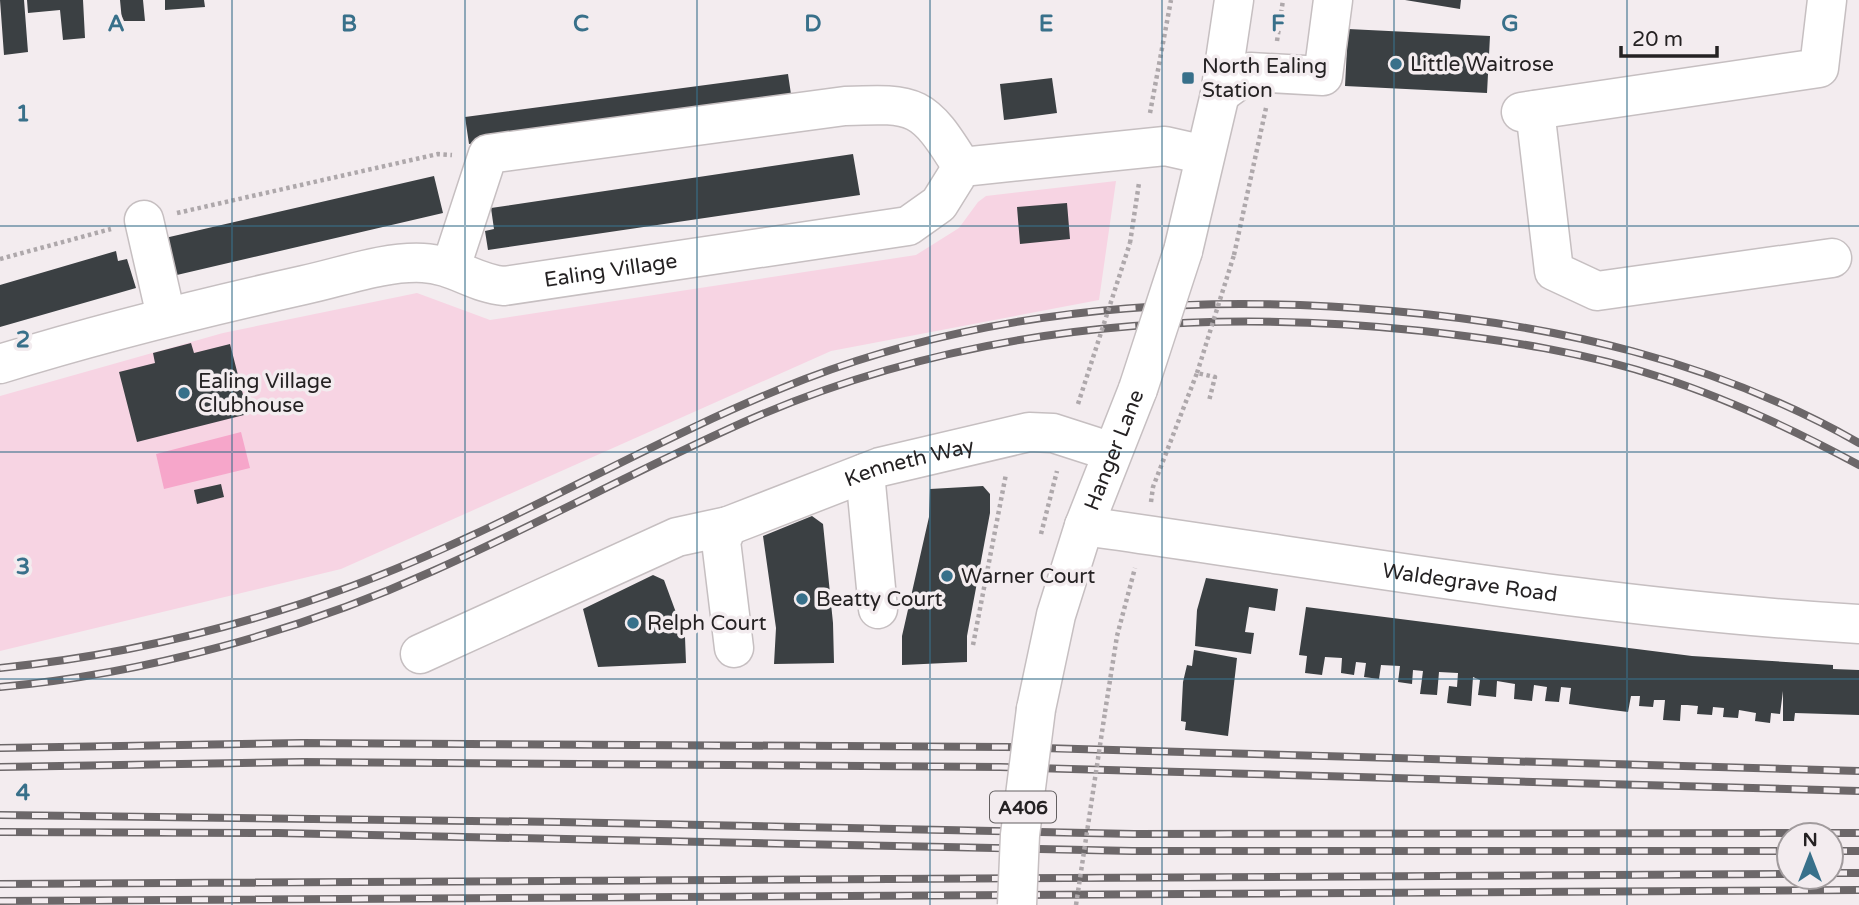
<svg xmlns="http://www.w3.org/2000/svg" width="1859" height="905" font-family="'Varela Round',sans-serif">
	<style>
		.green { fill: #f7d4e3 }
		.water { fill: #f6a6ca }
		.building { fill: #3b4043 }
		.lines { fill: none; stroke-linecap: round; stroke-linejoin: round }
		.minor-casing { stroke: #c6bfc1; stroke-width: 41 }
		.highway-casing { stroke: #c6bfc1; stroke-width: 41 }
		.path { stroke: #aea8ab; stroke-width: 4.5; stroke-dasharray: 3.5 3.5; stroke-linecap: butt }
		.minor { stroke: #fff; stroke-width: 38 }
		.highway { stroke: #fff; stroke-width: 38 }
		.rail-casing { stroke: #6c6769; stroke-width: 8 }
		.rail { stroke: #f3ecef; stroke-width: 5; stroke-dasharray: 16; stroke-linecap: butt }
		.highway-bridge-casing { stroke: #c6bfc1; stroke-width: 41; stroke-linecap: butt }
		.path-bridge { stroke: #aea8ab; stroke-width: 4.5; stroke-dasharray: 3.5 3.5; stroke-linecap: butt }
		.highway-bridge { stroke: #fff; stroke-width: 38 }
		.grid { fill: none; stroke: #38708a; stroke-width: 2; stroke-opacity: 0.55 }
		.poi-dot { fill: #38708a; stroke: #f3ecef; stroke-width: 2.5 }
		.labels { text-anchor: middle; stroke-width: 7; stroke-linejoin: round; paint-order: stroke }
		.shield { fill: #f3ecef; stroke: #635f60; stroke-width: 2 }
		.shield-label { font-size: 19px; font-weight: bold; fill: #252223 }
		.poi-label { font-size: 21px; fill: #252223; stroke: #f3ecef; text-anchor: start }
		.street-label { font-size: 21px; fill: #252223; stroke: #f3ecef }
		.grid-label { font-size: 23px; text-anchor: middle; font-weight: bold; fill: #38708a; stroke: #f3ecef; stroke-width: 7; stroke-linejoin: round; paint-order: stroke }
	</style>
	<rect width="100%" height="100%" fill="#f3ecef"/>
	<path class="green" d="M1116,181L1099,300L831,351L341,569L0,651V396L223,333L417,293L490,320L916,255L959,228L978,202L986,196Z"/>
	<path class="water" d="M241,432L250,468L164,489L156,454Z"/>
	<path class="building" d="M0,0H24L28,52L4,55Z
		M27,0H83L85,38L63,40L60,10L28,13Z
		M120,0H143L145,21H122Z
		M165,0H204L205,7L165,10Z
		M1405,0H1461L1460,9Z
		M1348,29L1490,36L1487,93L1345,86Z
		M788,74L792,101L469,144L465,117Z
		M1052,78L1057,113L1004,120L1000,84Z
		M853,154L860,195L488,250L485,231L494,229L491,208Z
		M434,176L443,213L164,278L165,238Z
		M1067,203L1070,239L1020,244L1017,207Z
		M116,251L118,261L127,259L136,288L0,327V285Z
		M191,343L194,353L230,344L248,414L137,442L119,372L155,363L153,353Z
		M221,484L224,497L197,504L194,490Z
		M983,486L990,494V513L967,636V662L902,665V636L929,517L930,489Z
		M812,516L823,524L833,623L834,663L774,664L776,628L763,536Z
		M653,575L664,580L685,637L686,663L598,667L583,609Z
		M1206,578L1278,589L1275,611L1249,607L1245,632L1254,633L1251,654L1195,646L1197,610Z
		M1306,607L1692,656L1833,665V669L1859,670V715L1795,713L1794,721H1783V691L1780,714L1771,713L1770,723L1755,721L1756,713L1739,710L1738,718L1723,717L1724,708L1713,707L1712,715L1697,714L1698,706L1687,705H1681L1680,721L1663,720L1665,700H1654L1653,707L1639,706L1640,696H1631L1628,712L1597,708L1569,704L1571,688L1561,687L1559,702L1545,701L1547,687L1534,685L1532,701L1514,699L1515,684L1497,681L1496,697L1478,695L1480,680L1473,677L1471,706L1447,703L1449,686L1457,687L1458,673L1439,672L1437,695L1420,694L1423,671L1413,670L1412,684L1398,682L1400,666L1381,665L1379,679L1364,677L1366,663L1356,662L1354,675L1341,673L1342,658L1325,657L1322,675L1305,673L1307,656L1299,655Z
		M1194,650L1237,658L1228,736L1185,730L1186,722L1181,721L1183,682L1187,665L1192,666Z"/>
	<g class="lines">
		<g class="minor-casing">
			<g id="minor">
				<path d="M1220,94L1250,72L1323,76L1333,0"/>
				<path d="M1535,110L1554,271L1597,291L1832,258"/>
				<path d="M1521,112L1819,68L1827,0"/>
				<path d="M144,220L166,316"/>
				<path d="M451,267L488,154L845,106C917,103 923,104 962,167"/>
				<path id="s1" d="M0,364C100,333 201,308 304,285C342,277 384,261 423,263C453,264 476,284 504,286L908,226L939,204L962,167L1165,146L1205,155"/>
				<path d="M865,473L878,609"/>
				<path id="s2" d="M1084,526C1342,562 1599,609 1859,624"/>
				<path id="s3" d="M734,648L721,541L728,526L880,467L1029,432L1053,433L1112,452"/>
				<path d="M420,654L677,537L728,526"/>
			</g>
		</g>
		<g class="highway-casing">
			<g id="highway">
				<path d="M1183,251L1220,94L1234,0"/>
				<path id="s4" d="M1036,709L1056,615L1084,526L1138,389"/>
			</g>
		</g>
		<path class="path" d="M1277,41L1283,0
			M1150,113L1171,0
			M177,213L438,154L452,155
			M1130,243L1139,183
			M1234,255L1266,108
			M0,259L111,229
			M1151,502L1153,487L1197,373L1215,377L1209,401
			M1041,534L1057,471
			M973,645L1006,474
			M1105,712L1117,636L1135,568"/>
		<use href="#minor" class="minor"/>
		<use href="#highway" class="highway"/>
		<g class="rail-casing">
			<path id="rail" d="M0,668C120,656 238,628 352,586C507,529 650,439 805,379C993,307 1194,293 1393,311C1557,325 1715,361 1859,443
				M0,687C145,674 301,631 433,571C541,523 644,466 751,419C964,326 1194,307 1423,331C1504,340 1585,352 1663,378C1731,400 1796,431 1859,465
				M0,748L302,743L1005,747L1859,771
				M0,767L303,762L1000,767L1859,791
				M0,815L558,822L1134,834L1859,833
				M0,832L278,833L1132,851H1789
				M1831,851H1859
				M1831,873H1859
				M0,884L1789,874
				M0,901L1859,890"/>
		</g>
		<use href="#rail" class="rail"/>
		<g class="highway-bridge-casing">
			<path id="highway-bridge" d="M1138,389L1183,251
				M1017,905L1020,835L1036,709"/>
		</g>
		<path class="path-bridge" d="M1197,373L1234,255
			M1078,404L1130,243
			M1076,905L1105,712"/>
		<use href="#highway-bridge" class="highway-bridge"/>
	</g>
	<path class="grid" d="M232,0V905M465,0V905M697,0V905M930,0V905M1162,0V905M1394,0V905M1627,0V905M0,226H1859M0,452H1859M0,679H1859"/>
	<g class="poi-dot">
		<circle cx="1396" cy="64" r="7"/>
		<rect x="1181" y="71" width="14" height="14" rx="3.5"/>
		<circle cx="184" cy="393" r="7"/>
		<circle cx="947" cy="576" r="7"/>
		<circle cx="802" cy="599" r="7"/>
		<circle cx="633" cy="623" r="7"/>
	</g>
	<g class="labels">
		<rect class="shield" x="990" y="791.5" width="66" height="31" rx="5"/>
		<g class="shield-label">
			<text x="1023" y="814">A406</text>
		</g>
		<g class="poi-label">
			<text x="1410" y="71">Little Waitrose</text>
			<text x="1202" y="73">North Ealing<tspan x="1202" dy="24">Station</tspan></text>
			<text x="198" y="388">Ealing Village<tspan x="198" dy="24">Clubhouse</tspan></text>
			<text x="961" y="583">Warner Court</text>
			<text x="816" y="606">Beatty Court</text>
			<text x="647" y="630">Relph Court</text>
		</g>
		<g class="street-label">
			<text dy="7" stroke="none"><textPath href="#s1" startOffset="628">Ealing Village</textPath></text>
			<text dy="7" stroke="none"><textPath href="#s4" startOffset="271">Hanger Lane</textPath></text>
			<text dy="7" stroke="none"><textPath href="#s3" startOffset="317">Kenneth Way</textPath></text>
			<text dy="7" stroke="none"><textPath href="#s2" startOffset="390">Waldegrave Road</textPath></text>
		</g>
	</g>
	<g class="grid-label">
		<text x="116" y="31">A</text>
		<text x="349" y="31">B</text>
		<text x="581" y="31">C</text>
		<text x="813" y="31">D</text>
		<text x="1046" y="31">E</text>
		<text x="1278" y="31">F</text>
		<text x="1510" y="31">G</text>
		<text x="23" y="121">1</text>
		<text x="23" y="347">2</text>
		<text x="23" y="574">3</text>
		<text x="23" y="800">4</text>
	</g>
	<g transform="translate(1810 856)"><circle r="33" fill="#f3ecef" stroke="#a19b9d" stroke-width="2"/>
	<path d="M0-5L12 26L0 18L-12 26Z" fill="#38708a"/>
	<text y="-10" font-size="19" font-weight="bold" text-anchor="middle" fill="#252223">N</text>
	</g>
	<path d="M1621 46v10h96v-10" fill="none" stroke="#252223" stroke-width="3.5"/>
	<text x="1632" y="46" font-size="21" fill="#252223" stroke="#f3ecef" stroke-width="5" paint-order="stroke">20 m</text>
</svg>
